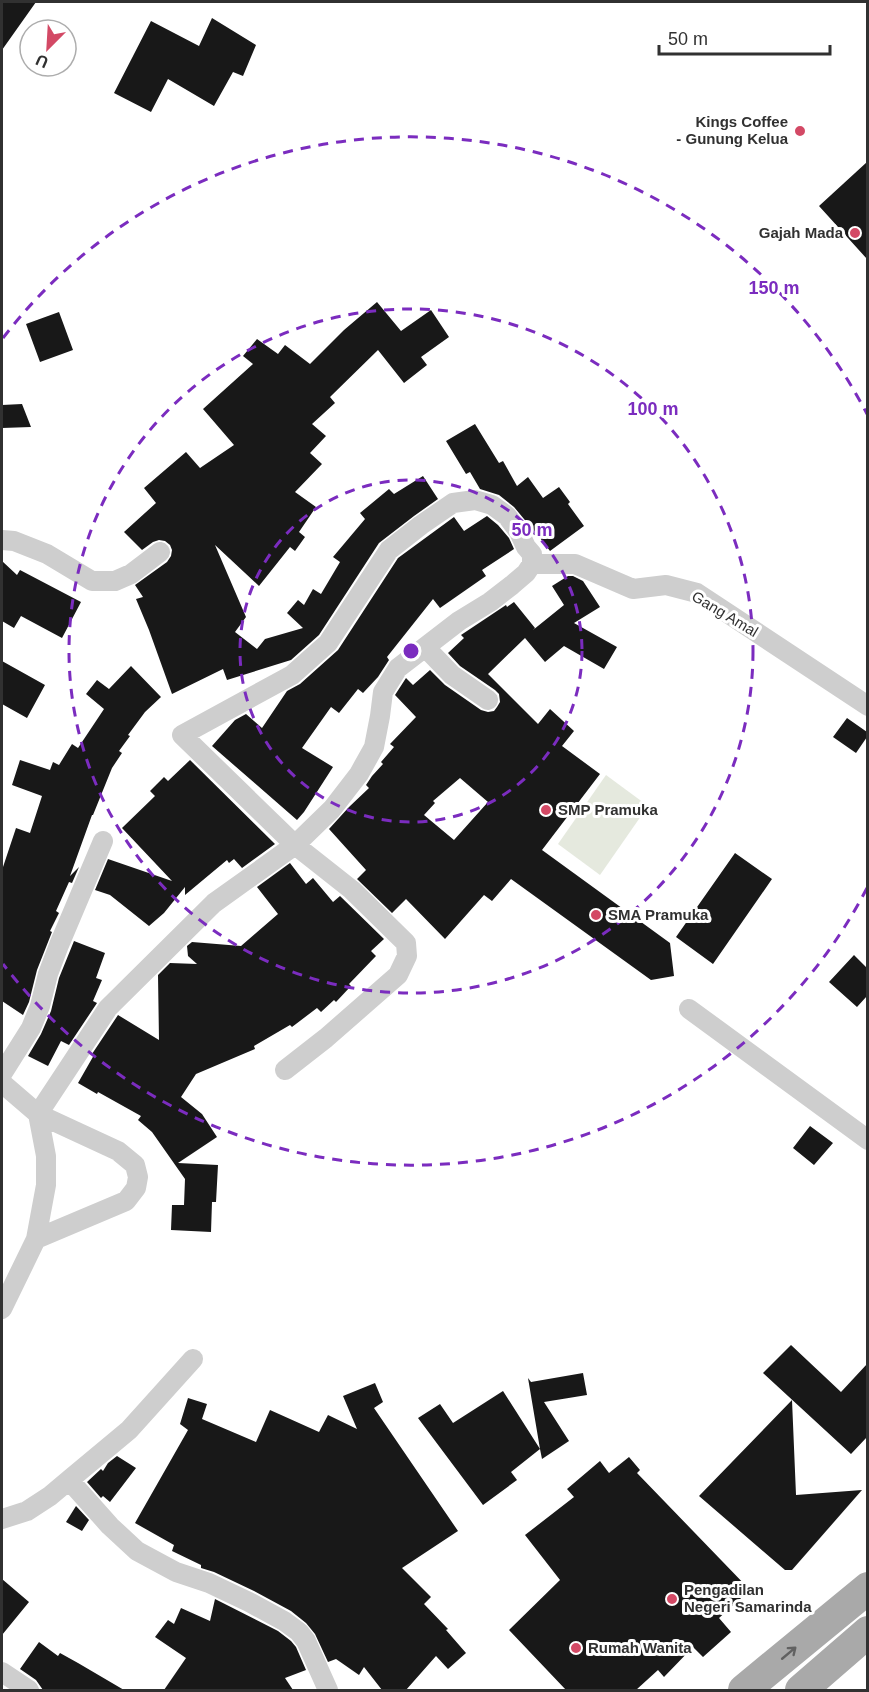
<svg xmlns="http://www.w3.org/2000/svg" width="869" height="1692" font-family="Helvetica,sans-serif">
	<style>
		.green { fill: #e5e9de }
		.building { fill: #181818; fill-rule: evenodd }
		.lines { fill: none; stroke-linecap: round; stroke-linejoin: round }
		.minor { stroke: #cecece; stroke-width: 20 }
		.primary { stroke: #a9a9a9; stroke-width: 32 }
		.oneway { stroke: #616161 }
		.ring { fill: none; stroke: #7b2cbf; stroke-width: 3; stroke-dasharray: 10 8 }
		.poi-dot { fill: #d34965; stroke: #fff; stroke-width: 2 }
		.labels { text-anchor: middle; stroke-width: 6; stroke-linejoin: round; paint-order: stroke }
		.poi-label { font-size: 15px; font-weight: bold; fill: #313131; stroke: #fff; text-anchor: start }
		.street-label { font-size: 15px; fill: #313131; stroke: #fff }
		.centre { fill: #7b2cbf; stroke: #fff; stroke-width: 3 }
		.ring-label { font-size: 18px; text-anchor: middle; font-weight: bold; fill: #7b2cbf; stroke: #fff; stroke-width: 6; stroke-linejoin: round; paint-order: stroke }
	</style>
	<rect width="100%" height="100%" fill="#fff"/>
	<path class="green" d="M606,775L648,806L600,875L558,844Z"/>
	<path class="building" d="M2,2H36L2,50Z
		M212,18L256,45L243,76L233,72L214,106L168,79L151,112L114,93L151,21L199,46Z
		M867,162V259L819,206Z
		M377,302L401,331L431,310L449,337L421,357L427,365L404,383L378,350L330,397L335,403L312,424L326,436L310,453L322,464L295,492L316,507L299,532L305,537L295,551L290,547L259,586L215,545L246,617L235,632L257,649L265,639L303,628L287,613L298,600L304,605L313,589L321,594L340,562L333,557L365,519L360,513L389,489L394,494L423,476L438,499L414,516L379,543L319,635L291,660L227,680L223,669L172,694L149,630L136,599L143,597L135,585L167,562L171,556L172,550L170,545L165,541L159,540L153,542L142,550L124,532L156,503L144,488L186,452L200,468L234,445L203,409L253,364L243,356L257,339L278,354L285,345L310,364L344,330Z
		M59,312L73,350L40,362L26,324Z
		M22,404L31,427L2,428V405Z
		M475,424L499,463L503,461L517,486L528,477L543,498L559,487L570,502L568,504L584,526L550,551L537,534L534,535L529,525L514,507L499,495L480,489L470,472L466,474L446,441Z
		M487,516L498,525L509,538L514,549L482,570L486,576L440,608L433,599L387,657L389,660L378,677L363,693L358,689L339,713L331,707L302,748L333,767L304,812L297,820L212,746L235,720L246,714L262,728L287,691L300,684L338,650L398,558L454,517L464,531Z
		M2,561L17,575L20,570L81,602L62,638L21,616L14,628L2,621Z
		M568,576H573L583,581L600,607L574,623L617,647L604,669L564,646L545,662L525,638L488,674L538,724L550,709L574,731L562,746L600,774L542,850L670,943L674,976L651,980L511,879L492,901L484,895L445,939L406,899L392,913L357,879L366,870L329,829L349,807L369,788L366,785L372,776L383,764L381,762L394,747L390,744L416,717L395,695L406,678L413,685L430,670L445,685L481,710L488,712L494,711L497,707L500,702L499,694L495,690L460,666L448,653L464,638L461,635L506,605L507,607L514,602L535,628L533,630L564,605L552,586ZM460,778L488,802L454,840L424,815L435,803L433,801Z
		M2,661L45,685L27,718L2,704Z
		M131,666L161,697L145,712L128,735L130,736L119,751L122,753L112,768L93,815H92L70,876L79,867L72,883L69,882L56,911L59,913L50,931L52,932L37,970L29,1002L23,1015L2,1001V870L16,828L30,833L42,796L12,785L20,760L50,770L53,762L59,765L72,744L78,748L104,709L86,694L97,680L109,689Z
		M847,718L867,732V737L856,753L833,737Z
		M190,760L275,844L242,868L234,859L229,863L227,860L185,895V887L164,913L149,926L110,895L95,890L108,859L172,881L122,828L155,796L150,791L164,777L168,781Z
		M735,853L772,879L713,964L676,937Z
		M290,863L306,884L313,878L333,902L340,896L384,939L371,951L376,956L349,984L351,986L336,1002L334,1000L321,1012L317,1008L292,1027L290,1025L254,1046L255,1049L196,1074L181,1097L202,1114L217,1137L178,1163L218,1165L216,1202H212L211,1232L171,1230L172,1205H184L185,1179L152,1132L138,1120L141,1116L98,1092L97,1094L78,1083L94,1055L92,1054L118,1015L159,1040L158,975L170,963L197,964L188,956L187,946L192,942L241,946L278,914L257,887Z
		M74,941L105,953L96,978L102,980L93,1001L97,1003L69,1045L61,1041L48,1066L28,1056L41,1034L51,1011L59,978Z
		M854,955L867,968V996L857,1007L829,982Z
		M810,1126L833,1143L814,1165L793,1148Z
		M791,1345L841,1392L867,1364V1437L851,1454L763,1373Z
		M583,1373L587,1395L544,1402L569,1441L542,1459L540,1449L511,1472L517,1480L483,1505L418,1418L440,1404L453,1423L503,1391L540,1449L528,1378L531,1382Z
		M375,1383L383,1402L374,1408L458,1531L402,1568L431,1597L424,1604L448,1629L446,1630L466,1653L448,1669L436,1656L406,1690H382L364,1667L359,1675L336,1659L328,1662L315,1634L306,1623L291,1611L254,1591L214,1572L201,1568V1565L172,1551L174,1545L135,1523L188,1430L180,1424L188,1398L207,1404L202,1419L256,1442L270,1410L319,1432L328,1415L357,1429L343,1396Z
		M792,1400L796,1495L862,1490L792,1570H785L699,1496Z
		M117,1456L136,1468L110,1502L103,1496L101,1498L87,1482L101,1469L103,1471L108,1463Z
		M629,1457L640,1470L637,1473L750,1590L719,1618L731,1632L703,1657L693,1647L664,1677L658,1670L636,1690H566L509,1630L560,1580L525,1535L574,1497L567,1489L600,1461L609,1473Z
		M76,1506L89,1520L82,1531L66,1522Z
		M2,1579L29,1602L2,1635Z
		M215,1599L278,1631L291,1641L296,1647L306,1670L285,1678L293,1690H164L186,1658L155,1637L168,1620L174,1624L181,1608L210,1621Z
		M39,1642L58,1656L60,1653L78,1663L124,1690H43L36,1680L20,1669Z"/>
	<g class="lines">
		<path class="minor" d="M2,540L14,541L47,554L92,581H115L131,574L160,552
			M532,564H575L633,589L666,585L697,593L868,706
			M425,647L452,675L488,700
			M689,1009L868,1140
			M2,1074L31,1028L40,1006L48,974L59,945L103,841
			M2,1083L38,1114L118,1151L135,1165L138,1177L136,1188L126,1201L36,1239
			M2,1309L36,1239L46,1185V1156L38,1114L108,1008L214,903L295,845L332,809L359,774L374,747L380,716L383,692L398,668L459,621L490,602L512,585L526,573L532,564V554L526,547L519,532L507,516L492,505L475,500L453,503L421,525L389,550L328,643L292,675L182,735L295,845L352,890L406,943L407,956L398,975L326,1038L285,1070
			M69,1480L110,1526L137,1551L176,1572L209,1583L249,1602L284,1621L299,1632L306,1641L328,1690
			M2,1519L27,1511L50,1496L69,1480L129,1430L193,1359
			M2,1672L29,1690"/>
		<path class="primary" d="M744,1690L868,1588
			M801,1690L868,1632"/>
	</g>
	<defs><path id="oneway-shaft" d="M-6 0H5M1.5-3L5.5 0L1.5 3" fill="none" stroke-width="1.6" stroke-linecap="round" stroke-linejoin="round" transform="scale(1.5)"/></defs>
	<use class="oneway" href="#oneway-shaft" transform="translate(789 1653) rotate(-40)"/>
	<g class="ring">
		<circle cx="411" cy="651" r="171"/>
		<circle cx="411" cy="651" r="342"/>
		<path d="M867 888A514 514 0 0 1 3 964M3 338A514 514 0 0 1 867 414"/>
	</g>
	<g class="poi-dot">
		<circle cx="800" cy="131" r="6"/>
		<circle cx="855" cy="233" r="6"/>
		<circle cx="546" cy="810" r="6"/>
		<circle cx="596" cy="915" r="6"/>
		<circle cx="672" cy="1599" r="6"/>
		<circle cx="576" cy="1648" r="6"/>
	</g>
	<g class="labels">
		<g class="poi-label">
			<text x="788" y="127" text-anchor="end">Kings Coffee<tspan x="788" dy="17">- Gunung Kelua</tspan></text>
			<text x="843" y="238" text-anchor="end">Gajah Mada</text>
			<text x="558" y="815">SMP Pramuka</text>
			<text x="608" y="920">SMA Pramuka</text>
			<text x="684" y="1595">Pengadilan<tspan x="684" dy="17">Negeri Samarinda</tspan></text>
			<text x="588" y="1653">Rumah Wanita</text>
		</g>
		<g class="street-label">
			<text transform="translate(725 614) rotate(31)" y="5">Gang Amal</text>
		</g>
	</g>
	<circle cx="411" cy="651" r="9" class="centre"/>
	<g class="ring-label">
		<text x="774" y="294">150 m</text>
		<text x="653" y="415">100 m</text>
		<text x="532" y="536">50 m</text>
	</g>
	<rect width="869" height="1692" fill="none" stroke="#313131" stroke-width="6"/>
	<g transform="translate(48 48) rotate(204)"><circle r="28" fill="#ffffff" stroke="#adadad" stroke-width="1.5"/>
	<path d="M0-4.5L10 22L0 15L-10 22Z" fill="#d34965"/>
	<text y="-9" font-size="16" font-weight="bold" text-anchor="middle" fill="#313131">U</text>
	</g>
	<path d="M659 45v9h171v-9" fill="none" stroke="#313131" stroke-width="3"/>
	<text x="668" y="45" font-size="18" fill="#313131" stroke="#ffffff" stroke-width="4.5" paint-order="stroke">50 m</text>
</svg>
